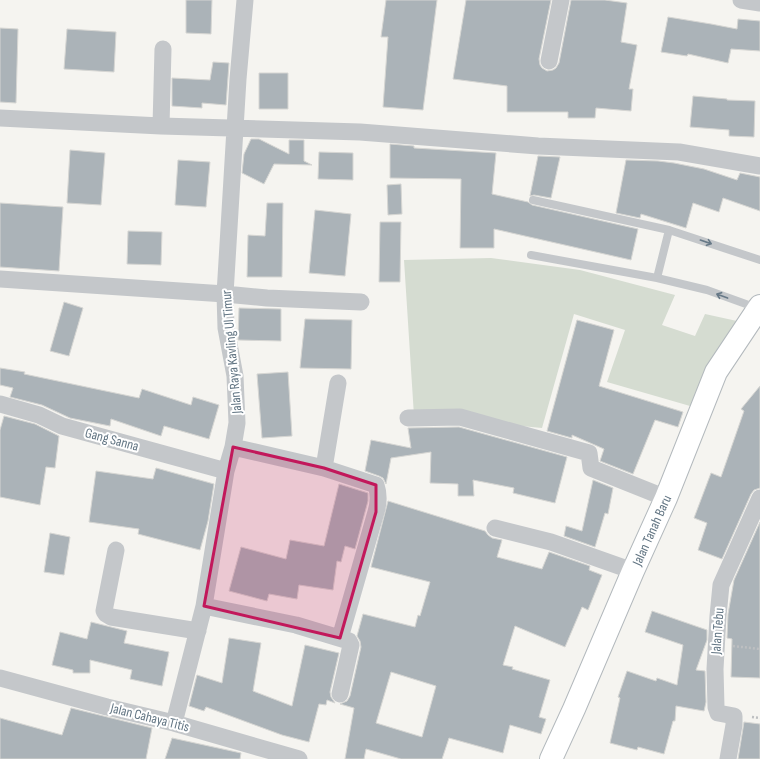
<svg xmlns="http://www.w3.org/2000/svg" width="760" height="759" font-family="'Sofia Sans Condensed',sans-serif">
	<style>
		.green { fill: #d5dcd1 }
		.building { fill: #abb3b8; stroke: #d6d6d3; fill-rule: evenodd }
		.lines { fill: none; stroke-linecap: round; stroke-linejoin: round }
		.secondary-casing { stroke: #b3b9bd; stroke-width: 24 }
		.path { stroke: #bdbfc1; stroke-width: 2.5; stroke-dasharray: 2 2; stroke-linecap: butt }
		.service { stroke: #c4c7ca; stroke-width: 8 }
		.minor { stroke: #c4c7ca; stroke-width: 17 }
		.secondary { stroke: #fff; stroke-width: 22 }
		.oneway { stroke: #677987 }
		.marked { fill: #c2185b; fill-opacity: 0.2; stroke: #c2185b; stroke-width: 3; stroke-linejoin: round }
		.labels { text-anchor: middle; stroke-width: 4; stroke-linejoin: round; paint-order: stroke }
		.street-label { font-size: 14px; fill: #627583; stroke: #fff }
	</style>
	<rect width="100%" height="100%" fill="#f5f4f0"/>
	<path class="green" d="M491,258L580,270L675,295L662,325L695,336L705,314L737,321L697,408L607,382L625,330L574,314L542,428L414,416L404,260Z"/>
	<path class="building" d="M186,0H212L211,34L186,33Z
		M386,0H437L423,110L383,107L388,37H381Z
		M466,0H551L539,59L540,65L542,68L547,71L553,70L556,68L559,63L571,0H605L627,3L621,42L637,45L629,89H633L631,111L596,108L595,118H568V112H507V86L453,79Z
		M668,17L711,24L737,29L738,19L760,21V51L731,49L728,63L688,54L687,56L661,52Z
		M0,28L18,29L16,103L0,102Z
		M67,29L116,32L114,72L64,69Z
		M213,62L229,63L226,105L202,103V108L172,106V78L210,80Z
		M259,73H288V109H259Z
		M693,96L727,99V100L755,101L754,137L729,136V130L690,127Z
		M251,139H259L289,154V140H304V161L312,165L274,164L264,184L242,173L244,154Z
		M390,144L414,146V148L496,153L492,194L528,202L532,205L638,229L631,260L494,229V248H460L461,179L390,178Z
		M70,150L105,153L101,205L67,203Z
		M319,152L353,153V180L318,179Z
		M538,156L560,157L551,198L534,195L530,196Z
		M178,160L210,162L206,207L175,205Z
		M626,160L658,161L674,163L704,169L737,180L740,173L760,177V211L723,198L719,212L693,203L686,228L641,214L640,218L616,213Z
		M401,184L402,214L388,215L387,185Z
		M0,203L63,207L59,271L0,267Z
		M267,203H283L282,277H247L248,235L265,236Z
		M315,210L351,214L345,276L309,273Z
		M380,222H401L400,282H379Z
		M128,231L162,232L161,265L127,264Z
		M64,302L83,308L69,356L50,351Z
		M239,308L281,309V341L238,340Z
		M305,319L352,320L351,369L300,368Z
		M577,320L614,330L599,386L683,412L678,427L655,420L633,474L600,461L604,449L572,435V438L547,431Z
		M0,368L25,372L24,374L139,398L142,389L191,405L193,397L219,405L209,439L164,426L161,436L111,419L110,426L70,418L42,405L10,397L13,388L0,385Z
		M288,372L292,436L262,438L257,374Z
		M760,386V488L754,490L751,494L722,559L698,550L707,523L694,518L711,473L721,477L744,411L741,409Z
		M4,416L35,424L59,436L55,468L46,467L40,505L0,497V430Z
		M459,427L567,457L555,503L513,493L514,488L473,480L474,496H458V484L430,483L431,452L391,458L386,484L383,478L379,476L365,471L371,440L411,448L408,428Z
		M156,468L214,484L208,521L200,550L138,534L139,529L89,522L96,471L153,479Z
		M593,480L613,488L608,514L605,513L595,547L564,536L566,526L582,531Z
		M339,484L368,493V501L355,549L345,546L341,562L337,561L333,590L299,585L297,599L269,594L267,601L229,591L241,547L286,559L290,540L324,546Z
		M388,501L485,531L488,535L492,538L502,540L497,557L542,569L549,552L590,566L589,570L602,575L588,610L582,607L565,647L515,626L503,665L513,667L512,669L550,680L539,717L546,719L541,734L510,725L503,753L449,738L442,759H401L366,749L364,759H345L354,708L340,704L347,701L350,696L361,647L360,641L357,636L363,614L415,627L418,615L420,616L430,582L371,567ZM391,672L436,686L422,737L376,723Z
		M760,522V678L731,677L732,639L727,638L728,614L734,580Z
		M50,533L70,537L64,575L44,572Z
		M652,611L707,630V640L696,670L705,671L706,702L704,711L676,706L675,721H673L664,754L638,747L637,750L610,743L620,698L618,697L627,671L656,681L657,678L677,685L683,645L645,632Z
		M91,622L127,631L124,643L169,652L162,686L130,679L132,670L90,660V673H73V670L52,665L60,632L87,639Z
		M229,638L261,643L253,691L292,706L305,645L339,653L330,692L331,697L335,703L327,700L326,705L319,704L309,742L282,735L206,707L204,711L189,706L197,675L222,683Z
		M71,708L152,728L146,759H0V718L62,735Z
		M744,722L760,724V759H738Z
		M172,738L241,753L240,759H165Z"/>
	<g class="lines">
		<g class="secondary-casing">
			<g id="secondary">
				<path id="s1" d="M551,759L574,709L633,571L666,498L716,372L760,306"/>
			</g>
		</g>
		<path class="path" d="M733,646L760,649
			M752,717L760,718"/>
		<path class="service" d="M533,200L669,230L760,260
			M531,255L657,278L707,290L757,308
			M657,278L669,230"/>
		<path class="minor" d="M741,0L760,3
			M549,61L561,0
			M0,118L161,126L360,132L538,146L679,152L760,166
			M161,126L163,49
			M0,279L225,294L267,298L361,302
			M0,404L39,415L62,426L226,471
			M408,418L460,417L589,453L591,468L666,498
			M233,447L324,468L376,485C379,494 379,502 376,512L340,638
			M324,468L338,383
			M495,528L551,542L633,571
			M116,550L104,611L106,614L111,617L198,631
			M204,606L296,625L349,641L351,645L340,694
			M0,678L107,707L174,723L299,759
			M174,723L204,606L226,471L233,447L237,423L235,376L226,328L225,294L238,79L245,0
			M728,759L734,725V716L718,713L716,707L715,669L718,616L721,585L760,498"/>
		<use href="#secondary" class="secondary"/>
	</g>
	<defs><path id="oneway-shaft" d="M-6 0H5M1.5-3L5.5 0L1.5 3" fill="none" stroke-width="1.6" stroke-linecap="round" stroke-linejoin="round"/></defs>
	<g class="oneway">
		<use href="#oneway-shaft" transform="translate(706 242) rotate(19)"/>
		<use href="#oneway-shaft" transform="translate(722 296) rotate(-160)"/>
	</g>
	<path class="marked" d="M233,447L324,468L376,485V512L340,638L204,606Z"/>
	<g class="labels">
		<g class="street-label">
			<text transform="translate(231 352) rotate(-95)" y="5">Jalan Raya Kavling Ul Timur</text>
			<text transform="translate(112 439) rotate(15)" y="5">Gang Sanna</text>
			<text dy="5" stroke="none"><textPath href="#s1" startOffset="250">Jalan Tanah Baru</textPath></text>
			<text transform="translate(717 631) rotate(-86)" y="5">Jalan Tebu</text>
			<text transform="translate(150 717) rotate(14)" y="5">Jalan Cahaya Titis</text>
		</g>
	</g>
</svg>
